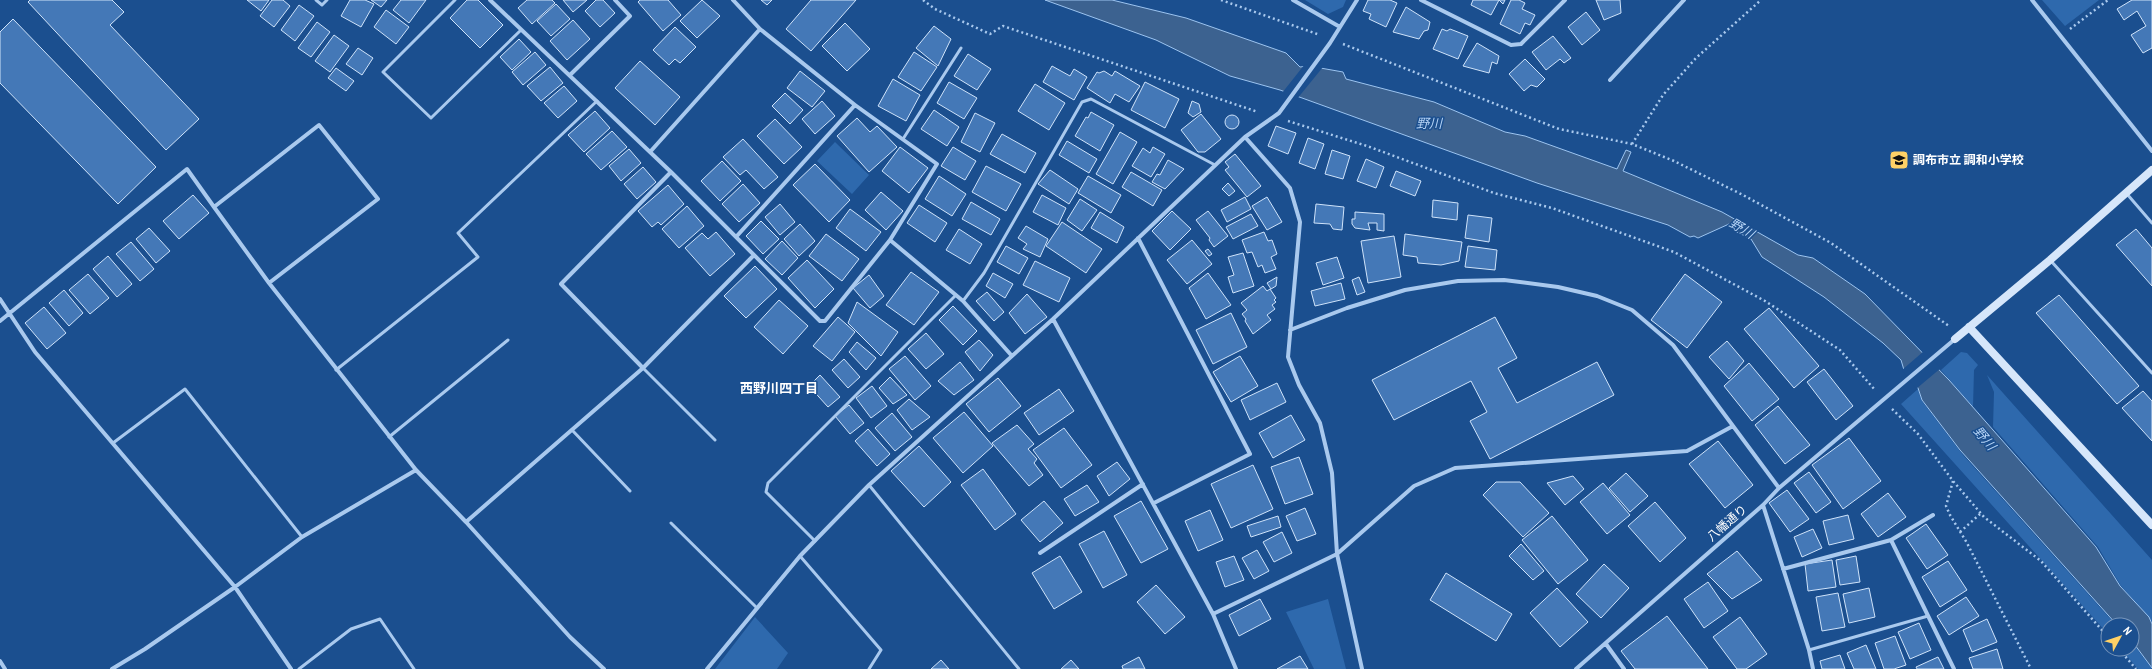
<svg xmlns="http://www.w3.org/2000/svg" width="2152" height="669" font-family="'Archivo Narrow','Noto Sans JP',sans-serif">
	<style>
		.green { fill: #2e69ad }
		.water { fill: #3c6290; stroke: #9cc4f0 }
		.pier { fill: #1b4f8f }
		.building { fill: #4478b7; stroke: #cfe3fa }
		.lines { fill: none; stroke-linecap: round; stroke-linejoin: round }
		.path { stroke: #a9c9ee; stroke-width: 2.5; stroke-dasharray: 2 3; stroke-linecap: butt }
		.lane { stroke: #a9c9ee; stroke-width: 3 }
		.street { stroke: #a9c9ee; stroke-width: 4 }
		.secondary { stroke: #d6e6fa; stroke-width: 8 }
		.labels { text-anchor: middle; stroke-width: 3; stroke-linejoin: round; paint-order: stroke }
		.poi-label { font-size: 12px; font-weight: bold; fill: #fff; stroke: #1b4f8f; text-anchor: start }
		.street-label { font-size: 12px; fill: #fff; stroke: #1b4f8f }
		.water-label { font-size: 13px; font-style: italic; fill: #b5d3f5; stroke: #1b4f8f }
		.neighbourhood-label { font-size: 13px; font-weight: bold; fill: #fff; stroke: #1b4f8f }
	</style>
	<rect width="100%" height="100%" fill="#1b4f8f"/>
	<path class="green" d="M1305,0H1346L1343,7L1328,14Z
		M2042,0H2099L2065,26Z
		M835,142L869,175L852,194L817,161Z
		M1961,352L1967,353L1978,365L1974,370L1973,407L1941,370Z
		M1987,375L2152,560V622L2121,586L2098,547L1993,427L1994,392Z
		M1918,389L1922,401L1963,455L2116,625H2108V634L1901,404Z
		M1328,599L1346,669H1314L1286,612Z
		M755,617L788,653L777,669H715Z
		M2132,642L2152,669H2138L2121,649H2132Z"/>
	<path class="water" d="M1045,0H1112L1186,18L1286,53L1300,67L1309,66L1343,72L1346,79L1434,102L1505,132L1525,136L1617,169L1626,150L1631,152L1623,171L1722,212L1798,255L1813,258L1865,294L1949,380L2096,547L2120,586L2149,617L2152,624V668L2132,641V625H2117L1960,450L1922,400L1918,388L1904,370L1901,360L1883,343L1824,297L1762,257L1751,239L1735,231L1729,224L1698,238L1694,236L1690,237L1668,225L1537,183L1280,90L1230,76L1156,40Z"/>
	<path class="pier" d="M1305,64L1323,67L1297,99L1282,93Z
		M1924,351L1941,368L1916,389L1902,370Z"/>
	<path class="building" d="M30,0H112L124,12L110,25L199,119L166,150L28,2Z
		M247,0H269L261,11Z
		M272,0H283L290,6L274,27L260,16Z
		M350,0H365L374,4L361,27L341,16Z
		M371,0H387L381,7Z
		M401,0H426L409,23L393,10Z
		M467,0H478L503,25L480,48L450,18Z
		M527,0H552L555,3L532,24L518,8Z
		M563,0H587L573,12Z
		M596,0H603L615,13L600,27L585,11Z
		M640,0H668L681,15L663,31L638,2Z
		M702,0L720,16L697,38L680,21Z
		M761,0H772L767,5Z
		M811,0H856L811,51L786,29Z
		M1368,0H1390L1397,3L1386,27L1369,19L1371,14L1363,11Z
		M1473,0H1505L1503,4L1499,0L1491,15L1471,5Z
		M1511,0H1519L1525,3L1522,9L1535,15L1530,25L1525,23L1520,34L1500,24Z
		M1596,0H1620L1621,13L1604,20Z
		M2132,0H2152V48L2143,53L2131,35L2146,26L2137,11L2124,20L2117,9Z
		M556,4L570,19L551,36L537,21Z
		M299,5L314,16L295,41L281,30Z
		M1406,7L1430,22L1428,30L1424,31L1419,39L1393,32Z
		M386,10L409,27L396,44L374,27Z
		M1586,12L1600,30L1582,45L1568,27Z
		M13,19L156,167L118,204L0,83V32Z
		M573,20L590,39L567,60L550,41Z
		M317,22L330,32L311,57L298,48Z
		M845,23L870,49L847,71L822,46Z
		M934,26L951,39L938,66L916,48Z
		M675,27L696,47L680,63L675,59L669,65L653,50Z
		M1442,29L1447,31L1450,29L1468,36L1458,59L1433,49Z
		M334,35L349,46L330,72L315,61Z
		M1553,36L1571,58L1564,63L1560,59L1546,70L1532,52Z
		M519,39L531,52L512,70L500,57Z
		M1477,43L1499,56L1497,64L1492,62L1489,73L1463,66Z
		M358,48L373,58L362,75L346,64Z
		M535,52L546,65L523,85L512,72Z
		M914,52L937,67L921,91L898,77Z
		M968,54L991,69L977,90L954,76Z
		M1525,59L1545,79L1537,87L1531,85L1524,91L1509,74Z
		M640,61L680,97L655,125L615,88Z
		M1052,66L1070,76L1074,69L1087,77L1074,100L1043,82Z
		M550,67L563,83L541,101L527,86Z
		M336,68L354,81L346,91L328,78Z
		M800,71L825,91L812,107L787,88Z
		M1104,71L1112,76L1115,71L1140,86L1129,102L1115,94L1110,103L1087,88L1097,72L1099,73Z
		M893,79L920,95L906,121L878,106Z
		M949,82L977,98L964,119L937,103Z
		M1145,82L1179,99L1165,128L1131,110Z
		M1035,84L1065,103L1049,130L1018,111Z
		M564,86L577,101L558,118L544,103Z
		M785,93L803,110L790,124L772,106Z
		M822,101L835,116L815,134L802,119Z
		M1192,101L1199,104L1201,112L1193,117L1188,113Z
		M934,110L959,127L947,146L921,129Z
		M595,111L610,128L584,152L568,135Z
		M1091,112L1114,125L1100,151L1075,136L1086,117L1088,118Z
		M975,113L995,123L980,152L961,142Z
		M1201,114L1221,139L1205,152H1198L1181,130Z
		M1225 122a7 7 0 1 1 14 0a7 7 0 1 1-14 0Z
		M857,118L870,132L877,126L897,147L869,172L837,136Z
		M775,119L802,147L784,164L757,136Z
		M1276,126L1296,133L1288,154L1268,146Z
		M612,131L627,147L601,170L586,154Z
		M1120,132L1137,142L1113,184L1096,174Z
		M1002,134L1036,153L1025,173L990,154Z
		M1308,138L1324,144L1315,169L1299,163Z
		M743,139L778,177L764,189L746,170L740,175L723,157Z
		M1067,141L1097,159L1089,173L1059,155Z
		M900,147L928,168L909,193L882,171Z
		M953,147L976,161L965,180L941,166Z
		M1153,147L1165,154L1151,177L1132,166L1143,148L1150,153Z
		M629,149L641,163L621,181L609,166Z
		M1332,150L1350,156L1343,179L1325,174Z
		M1235,154L1261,186L1247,197L1225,170L1229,167L1225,162Z
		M1366,159L1384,167L1376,188L1357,181Z
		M1168,160L1184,169L1165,189L1152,182L1157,174L1160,175Z
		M722,161L741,181L720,201L701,181Z
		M815,164L850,200L829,222L793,185Z
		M986,166L1021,184L1006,211L972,192Z
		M643,167L656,182L637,199L624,184Z
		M1050,170L1078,189L1069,204L1038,184Z
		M1396,171L1421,181L1415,196L1390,186Z
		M1131,172L1162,190L1153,206L1122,187Z
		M939,176L966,194L952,216L925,199Z
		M1088,176L1121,195L1111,213L1078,193Z
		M1228,183L1235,191L1229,196L1222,189Z
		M743,184L760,203L739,222L722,204Z
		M668,185L684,204L661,225L658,222L652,227L638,211Z
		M881,192L903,211L886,230L865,210Z
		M193,195L209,213L179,239L163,221Z
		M1042,195L1066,208L1058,225L1033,212Z
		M1245,197L1251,209L1227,222L1221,210Z
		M1267,197L1282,222L1267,230L1252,206Z
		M1080,199L1097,210L1082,231L1067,220Z
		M1433,200L1458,203L1457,220L1432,217Z
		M971,202L1000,219L991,235L962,219Z
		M780,204L795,222L780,235L765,217Z
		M1316,204L1344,207L1342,230L1333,229L1330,224L1314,223Z
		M919,205L947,223L935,242L907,223Z
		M687,206L704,226L679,248L662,229Z
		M850,209L881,232L866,251L836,228Z
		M1172,211L1191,229L1170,250L1152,231Z
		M1208,211L1228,236L1214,247L1209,240L1210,238L1196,220Z
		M1100,212L1124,227L1117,243L1091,228Z
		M1355,212L1384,214V231L1377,230V223H1368L1370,230L1355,228L1352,224V219H1355Z
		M1251,214L1258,226L1233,239L1226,227Z
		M1468,215L1492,218L1489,242L1465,238Z
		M761,221L779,239L763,254L746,236Z
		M1062,222L1102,249L1086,273L1046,246Z
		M800,224L815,241L799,256L784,239Z
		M1026,226L1048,239L1040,257L1023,249L1027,244L1018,238Z
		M149,228L170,251L156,263L136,239Z
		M959,229L982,244L970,264L946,250Z
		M2136,229L2152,248V286L2116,245Z
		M716,232L735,254L710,276L685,248L702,233L708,239Z
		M1264,232L1268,241L1272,240L1277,254L1271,257L1276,269L1265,273L1262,265L1258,267L1252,252L1247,253L1242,240Z
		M826,234L859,259L842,281L809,256Z
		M1405,234L1462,242L1459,261L1441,265L1418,263L1417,257L1403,255Z
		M1394,236L1401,277L1368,283L1361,241Z
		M1192,240L1212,264L1187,284L1167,260Z
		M782,241L798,258L782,275L765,259Z
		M131,242L154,269L140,281L116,254Z
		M1006,246L1028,258L1019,274L997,262Z
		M1468,246L1497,250L1495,270L1465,267Z
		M1208,249L1212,254L1209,256L1205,251Z
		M1243,253L1254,286L1233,293L1228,277L1234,275L1228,257Z
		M108,256L132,284L117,297L93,269Z
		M1337,257L1344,278L1323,285L1316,263Z
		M807,260L834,289L815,308L788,278Z
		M1035,261L1070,278L1059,302L1023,285Z
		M755,266L777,289L746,318L724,296Z
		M911,272L939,292L914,325L886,305Z
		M993,273L1013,284L1005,298L986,286Z
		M1208,273L1231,305L1206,319L1189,288Z
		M88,274L109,298L90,314L69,290Z
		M1685,274L1722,302L1687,348L1651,320Z
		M869,275L884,296L870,308L853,288Z
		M1277,277L1276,286L1271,289L1267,283Z
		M1359,277L1365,292L1357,295L1352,280Z
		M1341,283L1345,299L1315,306L1311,291Z
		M1263,286L1267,291L1270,289L1276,298L1274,300L1276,302L1272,305L1275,309L1267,315L1271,320L1253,334L1245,321L1246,319L1242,314L1247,310L1241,303Z
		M64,290L83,313L69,326L49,303Z
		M987,292L1004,312L994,321L976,301Z
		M1027,294L1047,317L1025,334L1009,313Z
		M2059,295L2139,386L2117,404L2036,313Z
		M779,300L808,326L783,354L754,327Z
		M857,302L898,332L881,356L848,323Z
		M953,306L977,331L963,345L939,320Z
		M44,307L66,333L47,349L25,323Z
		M1769,308L1819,366L1794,388L1744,329Z
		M1231,313L1247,347L1213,364L1196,330Z
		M838,317L855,332L832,361L813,346Z
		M1495,317L1517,358L1498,368L1517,403L1597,362L1614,395L1490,459L1470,421L1487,412L1471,381L1394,420L1372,380Z
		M926,333L944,354L926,369L908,349Z
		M979,340L993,355L980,371L965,352Z
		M1727,341L1744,361L1729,379L1709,357Z
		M857,342L876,358L866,370L849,352Z
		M905,356L931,386L915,400L889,369Z
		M1240,356L1258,386L1231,402L1213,372Z
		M844,359L860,377L848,388L832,370Z
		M960,362L974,380L954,395L938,381Z
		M1749,363L1779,399L1752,421L1724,386Z
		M1824,369L1853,406L1836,420L1807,382Z
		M820,375L840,397L828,407L809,386Z
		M890,377L907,395L893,404L879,388Z
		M998,378L1021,406L989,432L966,404Z
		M1277,383L1286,402L1250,420L1241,400Z
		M872,386L887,406L871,418L856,398Z
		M1059,389L1074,411L1039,435L1024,413Z
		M2143,391L2152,401V441L2122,408Z
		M909,399L930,417L912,430L897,410Z
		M849,405L864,423L850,434L835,416Z
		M1778,406L1810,445L1785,464L1755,425Z
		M964,412L993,446L963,473L933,438Z
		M892,413L912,437L895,451L875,428Z
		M1291,415L1305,440L1273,458L1259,433Z
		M1017,425L1034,444L1028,449L1037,459L1034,463L1043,475L1029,486L992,443Z
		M1064,428L1092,465L1061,488L1033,450Z
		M868,429L890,454L877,466L855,441Z
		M1849,438L1881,481L1843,509L1812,465Z
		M1718,441L1753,485L1725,508L1689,464Z
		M919,446L951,482L924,507L891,471Z
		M1299,457L1313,494L1285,504L1271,467Z
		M1117,462L1130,479L1109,496L1097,476Z
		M1253,465L1273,509L1231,528L1211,484Z
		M983,469L1016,514L995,530L961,485Z
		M1809,472L1831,502L1816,513L1794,483Z
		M1626,473L1648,496L1630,512L1609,488Z
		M1573,476L1584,489L1565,505L1547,483Z
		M1496,482H1520L1549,513L1523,537L1483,495Z
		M1603,483L1630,515L1607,534L1580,502Z
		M1087,485L1099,502L1075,516L1064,499Z
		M1787,490L1809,519L1790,532L1769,503Z
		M1888,493L1906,517L1878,537L1861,514Z
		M1044,501L1063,523L1040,542L1021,520Z
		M1141,501L1168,549L1141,563L1114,516Z
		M1655,502L1686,538L1660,562L1628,526Z
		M1305,508L1316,534L1297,541L1286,516Z
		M1210,510L1223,540L1198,551L1185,521Z
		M1848,515L1854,539L1829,545L1823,521Z
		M1278,516L1281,527L1251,537L1247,526Z
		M1552,516L1588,560L1558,584L1522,540Z
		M1926,524L1948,555L1927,569L1906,538Z
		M1813,529L1822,548L1802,557L1794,537Z
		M1104,531L1127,575L1103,588L1079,544Z
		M1282,532L1292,553L1274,562L1263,542Z
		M1521,544L1544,571L1533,580L1509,556Z
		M1257,550L1269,571L1254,579L1242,558Z
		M1737,551L1762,580L1732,599L1707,574Z
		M1060,556L1082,592L1054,609L1032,573Z
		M1234,556L1244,580L1225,587L1216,562Z
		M1856,556L1860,582L1840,585L1836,560Z
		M1832,560L1836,587L1808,591L1805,564Z
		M1948,561L1967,590L1940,607L1922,577Z
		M1604,564L1629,588L1601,618L1576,594Z
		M1446,573L1512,614L1496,641L1430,600Z
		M1708,582L1728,611L1704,628L1684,599Z
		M1156,585L1185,617L1165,634L1137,602Z
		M1557,588L1588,622L1560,647L1530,613Z
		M1869,588L1875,617L1849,623L1843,594Z
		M1838,593L1845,627L1822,631L1816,597Z
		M1966,597L1979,616L1949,635L1937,616Z
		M1260,599L1271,619L1239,636L1229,615Z
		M1667,616L1708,669H1635L1621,651Z
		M1740,617L1767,654L1746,669H1737L1713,637Z
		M1987,619L1997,642L1972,652L1963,630Z
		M1919,623L1931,650L1910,659L1898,632Z
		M1895,636L1906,665L1894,669H1884L1875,643Z
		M1866,645L1876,669H1854L1847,653Z
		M1997,649L2003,669H1973L1969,658Z
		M1840,655L1845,669H1822L1820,661Z
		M1300,656L1308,669H1277Z
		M1139,657L1145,669H1123L1122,666Z
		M1938,657L1944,669H1917L1916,667Z
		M941,660L949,669H931Z
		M1071,660L1079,669H1061Z"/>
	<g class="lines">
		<path class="path" d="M923,0L935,9L990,34L1003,26L1258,112
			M1221,0L1320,35
			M2070,29L2108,0
			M1343,44L1559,129L1632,144L1674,161L1743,195L1831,243L1949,326
			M1288,121L1367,146L1494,193L1552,208L1674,252L1765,301L1840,350L1875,390
			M1632,144L1663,95L1696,58L1761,0
			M1892,409L1918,434L1953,481L1984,517L2041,561L2108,637
			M1953,481L1946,506L1950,515L1967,543L2031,669
			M1960,532L1980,514
			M2119,649L2136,669"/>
		<path class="lane" d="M316,0L322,5L327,0
			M455,0L383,72L431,118L521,30
			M903,139L961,48
			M2127,194L2152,223
			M2051,261L2152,373
			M963,301L984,273L1082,102L1091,99L1215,165
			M643,368L715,440
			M336,370L478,257L458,233L597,101
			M572,430L630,491
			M389,437L508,340
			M113,443L185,389L302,537
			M869,485L1019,669
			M671,523L757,608
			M815,541L766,492L768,483L956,295
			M800,556L881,650L869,669
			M1809,650L1928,616
			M299,669L351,629L380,619L414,669"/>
		<path class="street" d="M490,0L671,172L820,321H825L890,240L963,301L1012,356
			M1293,0L1340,27
			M1421,0L1511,45L1521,44L1565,0
			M2032,0L2152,151
			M760,29L855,105L937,164L890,240
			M570,75L630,16L615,0
			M1610,80L1684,0
			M1245,137L1290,188L1300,222L1288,357L1299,385L1320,423L1332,473L1337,554L1362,669
			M650,152L760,29L733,0
			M736,237L855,105
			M1138,238L1250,454L1154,503
			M269,283L378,199L319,125L214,207L269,283L416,470L466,522L570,637L604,669
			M0,299L35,352L235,587L291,669
			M1053,319L1213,614L1236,669
			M0,321L187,169L214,207
			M1290,330L1347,308L1405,290L1458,281L1504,280L1558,287L1597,296L1632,310L1673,345L1779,488
			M643,368L561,284L671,172
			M1763,505L1809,650L1813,669
			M466,522L643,368L754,255
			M1891,540L1954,669
			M1040,553L1143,484
			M1783,569L1891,540L1933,515
			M1213,614L1337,554L1414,486L1455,468L1687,451L1733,426
			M1606,644L1624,669
			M0,661L5,669
			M112,669L145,649L235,587L302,537L416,470
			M707,669L800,556L869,485L1053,319L1245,137L1279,113L1330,43L1357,0
			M1576,669L1763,505L1779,488L1955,339"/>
		<path class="secondary" d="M1969,327L2152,525
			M1955,339L2050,260L2152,170"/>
	</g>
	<defs>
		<g id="school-square" transform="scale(1)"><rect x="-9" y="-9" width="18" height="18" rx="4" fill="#ffd166" stroke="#1b4f8f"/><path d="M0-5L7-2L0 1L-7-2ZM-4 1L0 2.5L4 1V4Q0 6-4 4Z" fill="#111"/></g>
	</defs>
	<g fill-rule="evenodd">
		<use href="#school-square" x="1899" y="160"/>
	</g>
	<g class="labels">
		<g class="poi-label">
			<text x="1913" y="164">調布市立 調和小学校</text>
		</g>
		<g class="street-label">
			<text transform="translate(1727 523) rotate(-41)" y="4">八幡通り</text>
		</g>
		<g class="water-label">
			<text x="1429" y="128">野川</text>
			<text transform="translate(1742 228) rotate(31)" y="5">野川</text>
			<text transform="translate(1985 438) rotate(50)" y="5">野川</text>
		</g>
		<g class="neighbourhood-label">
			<text x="779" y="393">西野川四丁目</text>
		</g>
	</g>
	<g transform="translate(2120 637) rotate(50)"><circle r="19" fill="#1b4f8f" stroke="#7695bc"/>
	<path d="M0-3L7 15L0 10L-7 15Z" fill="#ffd166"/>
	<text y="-6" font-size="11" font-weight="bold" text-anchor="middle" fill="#ffffff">N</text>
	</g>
</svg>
